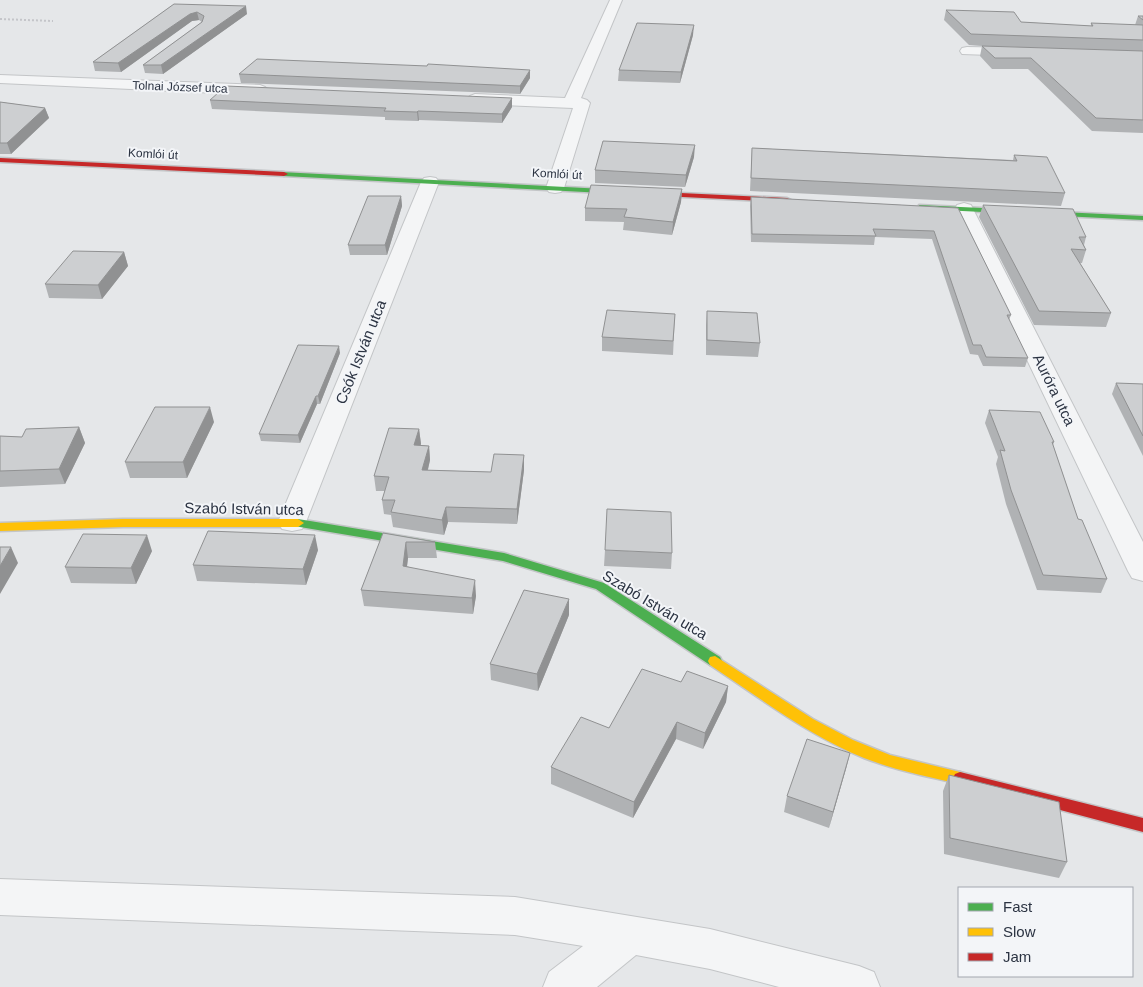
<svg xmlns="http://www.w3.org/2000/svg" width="1143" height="987" font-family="Arial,sans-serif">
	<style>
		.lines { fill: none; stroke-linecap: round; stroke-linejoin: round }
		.street-casing { stroke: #c3c5c7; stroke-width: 2 }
		.fast-casing { stroke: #c3c5c7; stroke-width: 3 }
		.slow-casing { stroke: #c3c5c7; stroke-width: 3 }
		.jam-casing { stroke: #c3c5c7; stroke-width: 3 }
		.path { stroke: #c4c5c9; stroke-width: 2; stroke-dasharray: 2 2; stroke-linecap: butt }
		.street { fill: #f4f5f6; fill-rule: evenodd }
		.fast { fill: #4caf50; fill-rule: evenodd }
		.slow { fill: #ffc107; fill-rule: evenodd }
		.jam { fill: #c62828; fill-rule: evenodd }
		.wall { fill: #b0b2b4 }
		.shaded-wall { fill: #909192 }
		.building { fill: #cdcfd1; stroke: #909192 }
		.labels { text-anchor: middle; stroke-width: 4; stroke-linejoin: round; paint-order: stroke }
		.far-street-label { font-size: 12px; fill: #2b3342; stroke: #f3f5f8 }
		.street-label { font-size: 15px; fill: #2b3342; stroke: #f3f5f8 }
	</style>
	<rect width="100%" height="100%" fill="#e5e7e9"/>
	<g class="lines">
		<g class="street-casing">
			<path id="street" d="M610,0H622L581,98L587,100L590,103L564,188L561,192L555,193L549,192L546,188L573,108L475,104L470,102L467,99L470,96L475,94L565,98Z
				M967,47L1019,48L1026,52L1019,56L962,54L960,51L962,48Z
				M0,75L260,85L265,87L268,90L265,93L260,95L0,83Z
				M430,177L436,178L439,182L306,522L302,529L292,531L282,529L278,522L421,182L424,178Z
				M964,203L971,205L973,209L1143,542V581L1132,578L1128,571L955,209L957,205Z
				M0,879L515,897L710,929L859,966L874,972L880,987H779L710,969L636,955L597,987H543L549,972L583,946L515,935L0,915Z"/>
		</g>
		<g class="fast-casing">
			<path id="fast" d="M281,172L642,191L646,193L642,195L284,176L280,174Z
				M919,205L1143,216V220L922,209H919Z
				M298,519L504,553L604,583L720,657L722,661L720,665L715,666L710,665L596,589L503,561L294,526L292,523L294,520Z"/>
		</g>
		<g class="slow-casing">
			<path id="slow" d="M123,519H298L304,523L298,527H123L0,531V523Z
				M715,656L813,719L853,740L890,755L960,772L965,774L967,778L965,782L960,784C928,777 895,770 864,758C808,735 760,698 710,665L708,661L710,657Z"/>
		</g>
		<g class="jam-casing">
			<path id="jam" d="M0,158L284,172L288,174L284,176L0,162Z
				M639,191L787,198L791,200L787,202L642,195L638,193Z
				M960,772L1143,818V832L955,782L953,778L955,774Z"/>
		</g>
		<path class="path" d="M0,19L53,21"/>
		<use href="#street" class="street"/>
		<use href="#fast" class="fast"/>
		<use href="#slow" class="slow"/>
		<use href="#jam" class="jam"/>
	</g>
	<path class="wall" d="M174,4L247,14L163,74L145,73L143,65L202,22L199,20L192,21L121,72L95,71L93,62Z
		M946,10L1021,22L1091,26V23L1135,25L1138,16H1143V133L1092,131L1028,69H992L980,56L982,46L969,45L944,20Z
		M693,35L680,83L618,81L619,70Z
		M239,74L530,78L520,94L241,83Z
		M512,98V107L502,123L419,120L418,121L385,120V117L212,109L210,100Z
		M0,102L45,108L49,118L11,154H0Z
		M752,148L1013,160L1014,155L1065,193L1061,206L750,191Z
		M694,157L685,187L595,183V170Z
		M682,189L681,202L672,235L623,230L624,222L585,221V208Z
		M401,196L402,206L387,255H350L348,245Z
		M751,197L958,208L1011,315L1009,320L1028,358L1025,367L983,366L978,355L970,354L932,239L875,237L874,245L751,242L750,206Z
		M983,205L1086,237L1084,245L1086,250L1082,263H1080L1111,313L1106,327L1034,325L979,217Z
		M124,252L128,266L102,299L49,298L45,284Z
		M707,311L760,343L758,357L706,355V325Z
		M675,314L673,355L602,351V337Z
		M340,353L320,404H317L300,443L261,441L259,434Z
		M1116,383L1143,384V456L1112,394Z
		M989,410L1054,442L1053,445L1078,519L1107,579L1101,593L1037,590L1006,504L996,464L998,457L985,423Z
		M214,422L187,478H130L125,462Z
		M79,427L85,443L65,484L0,487V436L22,437Z
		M419,429L421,444L420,445L429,446L430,460L428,470L491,472L524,455V470L517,524L448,522L444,535L393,527L391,515L384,514L382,500L385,491H376L374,476Z
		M383,533L435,542L437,558H408L407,566L476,596L473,614L364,606L361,590Z
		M318,550L306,585L197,581L193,565Z
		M605,550L672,553L671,569L604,566Z
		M152,551L136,584L71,583L65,567Z
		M569,615L538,691L491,680L490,664Z
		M681,682L728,686L726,702L703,749L676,739L633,818L551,784V767L609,728Z
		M850,753L829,828L784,812L787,796Z
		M949,775L1067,862L1059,878L944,854L943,791Z"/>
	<path class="shaded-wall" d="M246,6L247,14L163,74L161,65Z
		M197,12L199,20L192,21L121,72L118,63L190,14Z
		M694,25L693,35L680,83L681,72Z
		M530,70V78L520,94V86Z
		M512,98V107L502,123V114Z
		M45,108L49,118L11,154L7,143Z
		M418,111L419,120L418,121L417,112Z
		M695,145L694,157L685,187L686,175Z
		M682,189L681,202L672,235L673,222Z
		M401,196L402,206L387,255L385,245Z
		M124,252L128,266L102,299L98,285Z
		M339,346L340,353L320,404L318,396Z
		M316,396L317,404L300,443L298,435Z
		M210,407L214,422L187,478L183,462Z
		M79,427L85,443L65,484L59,469Z
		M419,429L421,444L415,460L414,445Z
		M429,446L430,460L424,485L422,470Z
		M524,455V470L517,524V509Z
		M446,507L448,522L444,535L442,520Z
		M147,535L152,551L136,584L131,568Z
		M315,535L318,550L306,585L303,569Z
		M406,542L408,558L405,582L403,566Z
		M11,547L18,563L0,594V566Z
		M475,580L476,596L473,614L472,598Z
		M569,599V615L538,691L537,674Z
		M728,686L726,702L703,749L705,733Z
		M677,722L676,739L633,818L634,802Z
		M850,753L846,769L829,828L833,812Z"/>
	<path class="building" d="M174,4L246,6L161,65H143L202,22L204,16L197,12L190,14L118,63L93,62Z
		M946,10L1014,12L1021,22L1093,26L1091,23L1143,25V40L971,34Z
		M1138,16H1143V20Z
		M637,23L694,25L681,72L619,70Z
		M982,46L1143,51V120L1096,118L1031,58H995Z
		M257,59L427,66L428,64L530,70L520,86L239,74Z
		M226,86L512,98L502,114L418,111L417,112L384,111L386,108L210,100Z
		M0,102L45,108L7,143H0Z
		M603,141L695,145L686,175L595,170Z
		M752,148L1017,161L1014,155L1047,157L1065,193L751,178Z
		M591,185L682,189L673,222L624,217L627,209L585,208Z
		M368,196H401L385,245H348Z
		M751,197L958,208L1011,315H1007L1028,358L986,357L981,345H973L934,231L873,229L876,236L752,234Z
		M983,205L1073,209L1086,237H1079L1086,250L1071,249L1111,313L1039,311Z
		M73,251L124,252L98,285L45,284Z
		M607,310L675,314L673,341L602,337Z
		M707,311L757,313L760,343L707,340Z
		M298,345L339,346L318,396H316L298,435L259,434Z
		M1116,383L1143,384V436Z
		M155,407H210L183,462H125Z
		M989,410L1040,412L1054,442H1052L1078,519L1082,520L1107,579L1043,575L1011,490L1000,450L1005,451Z
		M79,427L59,469L0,471V436L22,437L26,429Z
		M389,428L419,429L414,445L429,446L422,470L491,472L494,454L524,455L517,509L446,507L442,520L391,512L395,500H382L389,477L374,476Z
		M607,509L671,512L672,553L605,550Z
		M208,531L315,535L303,569L193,565Z
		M383,533L435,542H406L403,566L475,580L472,598L361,590Z
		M83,534L147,535L131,568L65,567Z
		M0,547H11L0,566Z
		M524,590L569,599L537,674L490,664Z
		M642,669L681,682L687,671L728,686L705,733L677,722L634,802L551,767L581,717L609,728Z
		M807,739L850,753L833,812L787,796Z
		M949,775L1059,802L1067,862L950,838Z"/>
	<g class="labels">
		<g class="far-street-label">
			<text transform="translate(180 87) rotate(2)" y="4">Tolnai József utca</text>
			<text transform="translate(153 154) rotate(3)" y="4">Komlói út</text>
			<text transform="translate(557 174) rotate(3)" y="4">Komlói út</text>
		</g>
		<g class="street-label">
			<text transform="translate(361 352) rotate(-68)" y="5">Csók István utca</text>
			<text transform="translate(1054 390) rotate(64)" y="5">Auróra utca</text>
			<text transform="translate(244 509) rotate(1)" y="5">Szabó István utca</text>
			<text transform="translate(655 605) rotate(31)" y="5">Szabó István utca</text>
		</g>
	</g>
	<rect x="958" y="887" width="175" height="90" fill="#f3f5f8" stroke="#a3a7af"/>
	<rect x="968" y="903" width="25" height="8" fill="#4caf50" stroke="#a3a7af"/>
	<text x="1003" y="912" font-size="15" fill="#2b3342">Fast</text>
	<rect x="968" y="928" width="25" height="8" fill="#ffc107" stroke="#a3a7af"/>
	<text x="1003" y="937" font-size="15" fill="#2b3342">Slow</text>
	<rect x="968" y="953" width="25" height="8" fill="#c62828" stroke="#a3a7af"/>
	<text x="1003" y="962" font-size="15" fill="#2b3342">Jam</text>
</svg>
